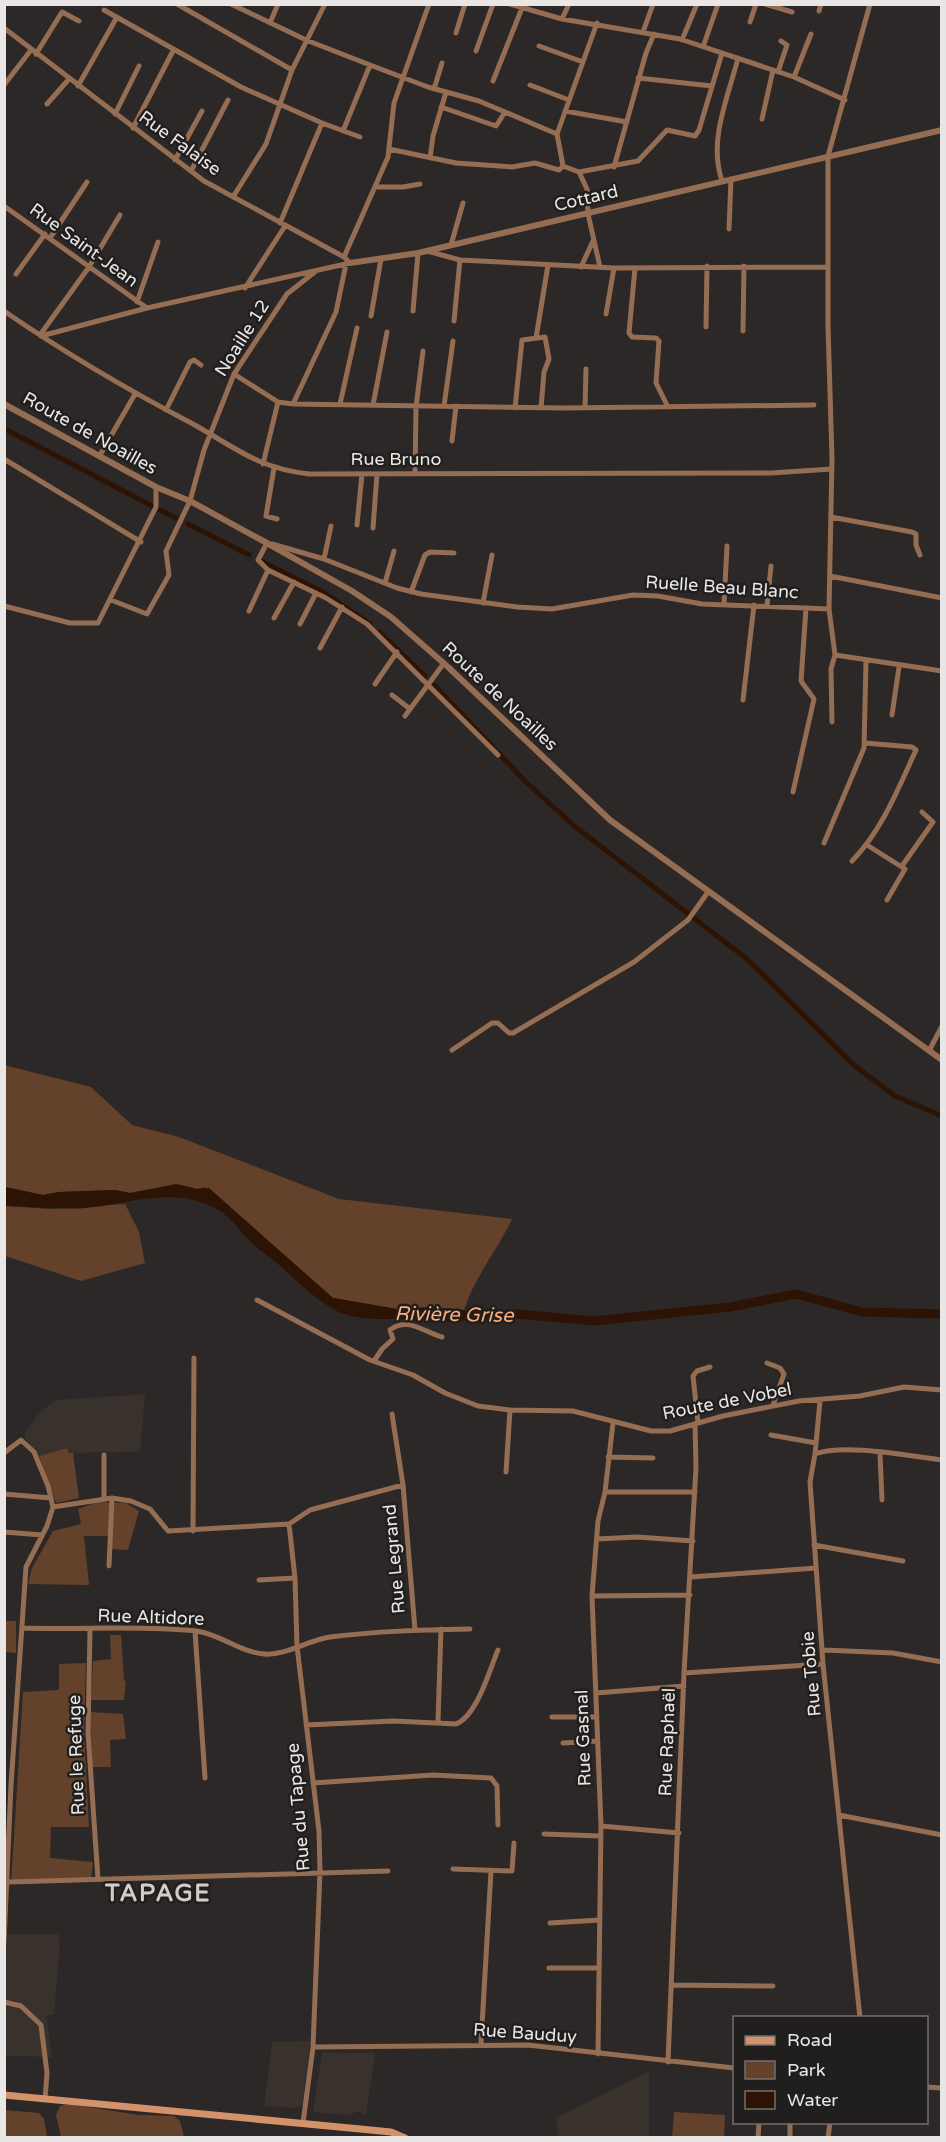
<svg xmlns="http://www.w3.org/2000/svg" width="946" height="2142" font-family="'Varela Round',sans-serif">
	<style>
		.built { fill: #39312c }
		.green { fill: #64412a }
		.water { fill: #2c1303 }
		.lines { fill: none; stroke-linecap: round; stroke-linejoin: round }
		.canal { stroke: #2c1303; stroke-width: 5 }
		.river { stroke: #2c1303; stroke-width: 9 }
		.minor { stroke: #956d53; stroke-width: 5 }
		.tertiary { stroke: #956d53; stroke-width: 6 }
		.secondary { stroke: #d39269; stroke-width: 7 }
		.labels { text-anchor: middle; stroke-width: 5; stroke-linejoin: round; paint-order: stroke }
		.street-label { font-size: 18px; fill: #e9e7e6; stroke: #211f1d }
		.water-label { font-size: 20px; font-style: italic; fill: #fcaf7d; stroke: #211f1d }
		.district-label { font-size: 24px; font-weight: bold; letter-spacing: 1.5px; fill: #d0cdcb; stroke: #211f1d }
	</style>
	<rect width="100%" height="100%" fill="#2b2827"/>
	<path class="built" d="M145,1394L140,1452L69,1453L67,1448L39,1456L25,1438V1433L41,1411L56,1400Z
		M5,1934H58L60,1943L54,2015H46L52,2057L5,2056Z
		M310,2041L303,2105L294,2108L264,2106L272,2042Z
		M322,2053H375L366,2116L359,2111L349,2115L313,2112Z
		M649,2071V2137H558L556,2118Z"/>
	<path class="green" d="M4,1065L91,1087L132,1125L179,1137L339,1199L512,1219C497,1251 475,1276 464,1310L433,1307L397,1309L333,1298L205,1187L197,1189L180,1185L130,1193L115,1190L59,1192L43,1195L5,1187Z
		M125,1204L139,1232L145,1263L81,1281L5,1256V1206L50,1209Z
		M67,1448L69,1453H73L79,1498L56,1503L39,1456Z
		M98,1502L126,1503L139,1511L128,1550L112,1549L110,1536H84L89,1585L28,1584L32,1568L53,1531L81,1524L78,1509Z
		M4,1621H16V1653L5,1652Z
		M110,1635H121L124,1680L126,1682L124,1700H91L93,1661L111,1659Z
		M86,1663L84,1733L89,1827H51L50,1858L93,1862L91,1881L11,1884L23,1692L59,1690V1664Z
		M90,1712L123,1714L126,1739L110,1740L111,1767H92Z
		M69,2104L139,2115L174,2116L180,2121L184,2137H61L56,2115L60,2106Z
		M4,2110L39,2113L44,2119L47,2137H5Z
		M674,2112L725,2115L724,2137H672Z"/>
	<path class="water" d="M176,1184L197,1189L209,1188L333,1298L397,1309L433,1307L464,1310L473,1317C455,1328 435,1317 416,1318C338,1322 336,1316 279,1265C272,1258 262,1253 254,1245C231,1222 229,1210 194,1200C158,1191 122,1205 86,1208C59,1210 32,1206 5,1206V1187L43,1195L59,1192L115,1190L130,1193Z"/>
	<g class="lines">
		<path class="canal" d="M7,430L154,507
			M160,510L176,518
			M188,524L249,555
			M261,561L326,594L370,624
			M379,632L425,676
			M434,685L525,781L573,825L747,959L855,1066L895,1096L942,1116"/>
		<path class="river" d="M460,1316L517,1314L594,1321L730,1307L796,1294L862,1312L942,1314"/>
		<path class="minor" d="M177,4L292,70L325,4
			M231,4L306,40L370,65L428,87L479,101L557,134L597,23
			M510,4L562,19L680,39L794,77L845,100
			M765,4L792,12
			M104,10L241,87L322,123
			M819,11L821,4
			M562,19L569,4
			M750,22L756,4
			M270,23L278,4
			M4,28L204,181L344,257L350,263
			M643,32L653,4
			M456,33L465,4
			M682,40L697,4
			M539,46L583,62
			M703,47L718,4
			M476,51L493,4
			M36,54L62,12L79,21
			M778,72L787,45L781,41
			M794,77L811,34
			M638,78L712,86
			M493,81L522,8
			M4,85L31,50
			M530,85L569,100
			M78,86L117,17
			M434,89L442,63
			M47,104L69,79
			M441,107L496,126L505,112
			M565,111L627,122
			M115,114L139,66
			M762,119L773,70
			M133,128L174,49
			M343,131L370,65
			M389,149L456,163L512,167L535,163L559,170L563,166L557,134
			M430,158L433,136L446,92
			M175,160L202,111
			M563,166L579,172L587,189L588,214L600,267
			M614,167L646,53L654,34
			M191,171L228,100
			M579,172L638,161L667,130L695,136L699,130L722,53
			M722,181C708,140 728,98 738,58
			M375,187H403L420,184
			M233,197L266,144L292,70
			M4,206L147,308
			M280,223L322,123L360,137
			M729,229L731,179
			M50,238L87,182
			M451,245L463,203
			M427,251L460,260L614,268L828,267
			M344,257L388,157L394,103L429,4
			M581,267L593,241
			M635,268L629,333L632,337L656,338L659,341L656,383L668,407
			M16,274L45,234
			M245,288L285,226
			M137,302L158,242
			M4,311C65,353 128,390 193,424C236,448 257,468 309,474L771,473L832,469
			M413,311L418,253
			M606,314L614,268
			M371,316L381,259
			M454,321L460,260
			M706,327L707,266
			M743,331L744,266
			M40,335L89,267L120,215
			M41,336L147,308L350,263
			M536,338L548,265
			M234,374L278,402L293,404L565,408L814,405
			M293,404L336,312L346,264
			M340,404L357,328
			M373,405L387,332
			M444,406L453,341
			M515,408L522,340L545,337L549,359L544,372L541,408
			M585,408L586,369
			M166,410L190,362L194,360L201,365
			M452,441L456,406
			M100,455L135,394
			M4,459L141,542
			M263,464L278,402
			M274,468L266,516L277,519
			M415,474L416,407L423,351
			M831,517L912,532L916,534V545L920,555
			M357,525L362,474
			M373,528L377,474
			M272,544L324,559L397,588L421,594L517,607L552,609L633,595L658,596L702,604L829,609
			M324,559L331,526
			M268,570L326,598L367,624L498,755
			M830,576L942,598
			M385,583L394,551
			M411,592L425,555L430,552L454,553
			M111,600L147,614L169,575L166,551L190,501L204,450L234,374L287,294L316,271
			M483,603L492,555
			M724,604L727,546
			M4,606L70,623H98L156,507V487
			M767,606L771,566
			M249,611L268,570L258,560L267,543
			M274,618L294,582
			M300,624L316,593
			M320,648L342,607
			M835,655L942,671
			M375,684L397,652
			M392,695L410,709
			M743,700L754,605
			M892,715L899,667
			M405,716L444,663
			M832,722L831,669L835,655L829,609L832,458L828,326V156L870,4
			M793,792L814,699L801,681L806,608
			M824,843L864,748L866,661
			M867,845L905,869L887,900
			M852,861C882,830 898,789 916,750L912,747L865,743
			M902,866L933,822L922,812
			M452,1050L492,1023H498L509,1033H513L634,962L688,920L708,892
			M929,1051L942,1026
			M257,1300L370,1360L413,1375L445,1393L478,1406L510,1410L573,1411L651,1431H670L723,1416L799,1401L860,1396L904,1387L942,1390
			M374,1361L382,1349L393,1339L390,1330C407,1316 424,1332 442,1337
			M767,1363L780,1368L784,1374L773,1405
			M392,1414L403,1485L415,1630
			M698,1423L693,1376L697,1371L710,1367
			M771,1435L816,1443
			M4,1453L21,1440L34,1452L48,1486L53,1507L47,1526L26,1567L11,1785L4,1942
			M815,1454L820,1401
			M880,1454L882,1500
			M104,1455V1498
			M608,1457L653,1458
			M506,1472L510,1410
			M605,1492H695
			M4,1494L51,1498
			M53,1507L112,1498L131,1501L150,1509L168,1531L289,1524L310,1510L403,1485
			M289,1524L295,1578L297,1646L319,1831L320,1872L313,2047L303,2123
			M193,1531L194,1358
			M4,1532L42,1535
			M597,1539L637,1537L693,1541
			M814,1545L903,1561
			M109,1566L112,1498
			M691,1577L816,1568
			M259,1580L295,1578
			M592,1596L690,1595
			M23,1628C80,1630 140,1625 196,1631C220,1634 240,1652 264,1654C286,1656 308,1640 330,1637C377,1631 423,1630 470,1629
			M90,1630L88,1733L98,1879
			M195,1631L205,1778
			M824,1650L893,1653L942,1662
			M684,1673L823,1664
			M596,1693L684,1686
			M552,1717H597
			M438,1721L441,1629
			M306,1725L394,1721L456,1724C477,1716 489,1671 498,1650
			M563,1743L598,1741
			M313,1783L433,1775L491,1778L497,1786L498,1825
			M839,1815L942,1835
			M601,1826L679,1833
			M544,1834L601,1836
			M453,1869L512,1871L514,1843
			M9,1882L388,1871
			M550,1923L600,1920
			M549,1968H599
			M672,1985L773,1986
			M4,2002L21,2006L41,2025L47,2073L45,2099
			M860,2018L823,1664L810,1482L815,1454C844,1443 909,1456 942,1460
			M481,2043L491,1871
			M313,2047L528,2045L734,2068
			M598,2054L601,1826L592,1596L598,1521L605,1492L613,1423
			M668,2062L684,1673L696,1468L695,1424
			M926,2087L942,2088
			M758,2138L759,2122
			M790,2138V2122
			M828,2138L830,2122"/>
		<path class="tertiary" d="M350,263L418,253L942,130
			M4,404L156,487L190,501L265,542L352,591L391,617L448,667L610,820L942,1060"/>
		<path class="secondary" d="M4,2095L360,2129L391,2132L405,2138"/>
	</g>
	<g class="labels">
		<g class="street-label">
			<text transform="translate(180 143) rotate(36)" y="6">Rue Falaise</text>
			<text transform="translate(586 198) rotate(-13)" y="6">Cottard</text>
			<text transform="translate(84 245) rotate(36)" y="6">Rue Saint-Jean</text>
			<text transform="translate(242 338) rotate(-58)" y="6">Noaille 12</text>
			<text transform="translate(90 433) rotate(29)" y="6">Route de Noailles</text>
			<text x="396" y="465">Rue Bruno</text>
			<text transform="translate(722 587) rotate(4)" y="6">Ruelle Beau Blanc</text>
			<text transform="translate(500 696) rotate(43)" y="6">Route de Noailles</text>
			<text transform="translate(727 1401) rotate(-11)" y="6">Route de Vobel</text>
			<text transform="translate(394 1559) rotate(-95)" y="6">Rue Legrand</text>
			<text transform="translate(151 1617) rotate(2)" y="6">Rue Altidore</text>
			<text transform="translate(811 1674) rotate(-95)" y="6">Rue Tobie</text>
			<text transform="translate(583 1738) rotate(-92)" y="6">Rue Gasnal</text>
			<text transform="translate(667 1742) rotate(-88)" y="6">Rue Raphaël</text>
			<text transform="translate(76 1755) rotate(-92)" y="6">Rue le Refuge</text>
			<text transform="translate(298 1807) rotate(-95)" y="6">Rue du Tapage</text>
			<text transform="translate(525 2033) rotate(4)" y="6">Rue Bauduy</text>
		</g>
		<g class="water-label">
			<text transform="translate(454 1314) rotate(1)" y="7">Rivière Grise</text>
		</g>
		<g class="district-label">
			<text x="158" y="1901">TAPAGE</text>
		</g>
	</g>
	<rect width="946" height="2142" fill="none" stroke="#e9e7e6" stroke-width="12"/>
	<rect x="733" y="2016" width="195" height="108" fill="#211f1d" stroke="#716f6d" stroke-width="1.5"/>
	<rect x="745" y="2036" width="30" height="9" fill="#d39269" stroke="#716f6d" stroke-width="1.5"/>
	<text x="787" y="2046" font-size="18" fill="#e9e7e6">Road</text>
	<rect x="745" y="2061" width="30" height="18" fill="#64412a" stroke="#716f6d" stroke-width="1.5"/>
	<text x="787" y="2076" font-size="18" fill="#e9e7e6">Park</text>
	<rect x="745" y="2091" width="30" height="18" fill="#2c1303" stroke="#716f6d" stroke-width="1.5"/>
	<text x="787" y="2106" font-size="18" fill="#e9e7e6">Water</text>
</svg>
